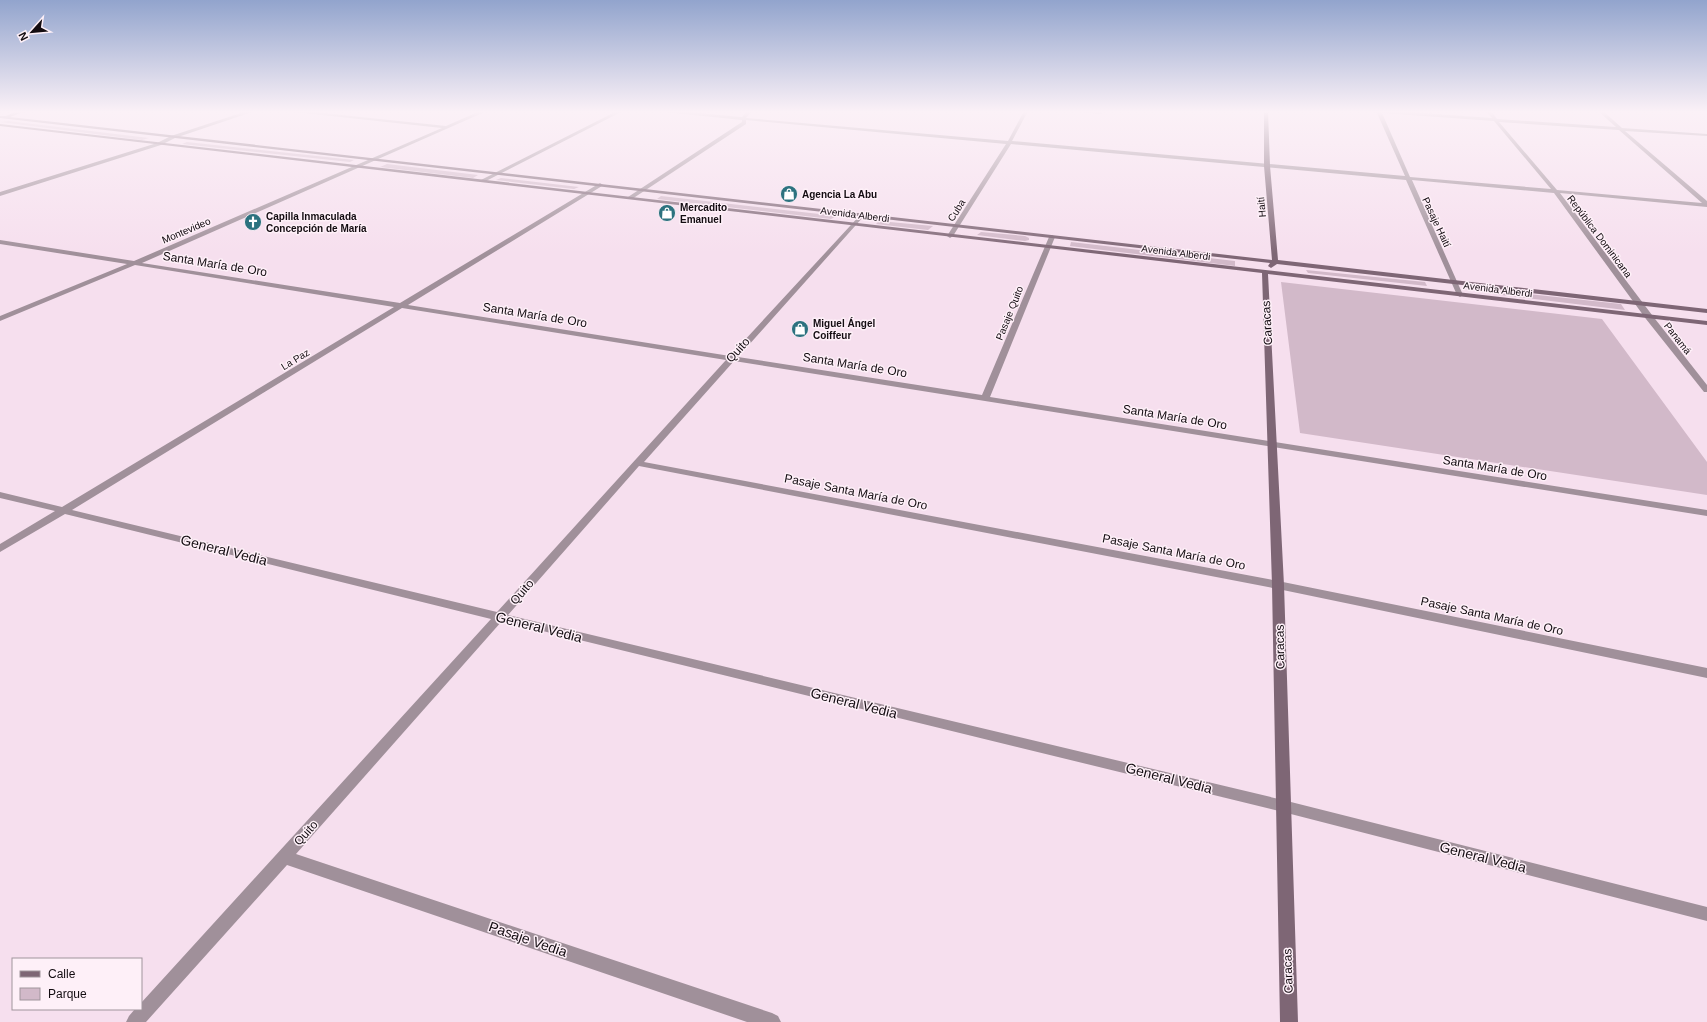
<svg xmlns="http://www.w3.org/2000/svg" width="1707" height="1022" font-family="Helvetica,sans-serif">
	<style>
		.green { fill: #d2b9c9 }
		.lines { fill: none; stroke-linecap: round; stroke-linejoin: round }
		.street { fill: #a0909a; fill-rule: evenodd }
		.secondary { fill: #7e6675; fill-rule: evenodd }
		.labels { text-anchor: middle; stroke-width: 3; stroke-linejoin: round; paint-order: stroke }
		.far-poi-label { font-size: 10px; font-weight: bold; fill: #130c11; stroke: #fef0f8; text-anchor: start }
		.far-street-label { font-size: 10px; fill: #130c11; stroke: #fef0f8 }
		.street-label { font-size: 12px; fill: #130c11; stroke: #fef0f8 }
		.near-street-label { font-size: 14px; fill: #130c11; stroke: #fef0f8 }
	</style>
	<rect width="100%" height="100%" fill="#f6dfee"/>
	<path class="green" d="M8,121L149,138L142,140L0,122Z
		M187,142L354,160L350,162L182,144Z
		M387,164L478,175L473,178L380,167Z
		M501,178L579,187L574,189L496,180Z
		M661,196L837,216L831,219L657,199Z
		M879,221L933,226L928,230L876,224Z
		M981,232L1025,236L1029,238V240L1025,241L977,235Z
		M1071,242L1235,261V266L1070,246Z
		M1306,270L1425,282L1427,286L1308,273Z
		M1281,282L1602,319L1707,462V495L1300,433Z
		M1492,290L1621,304L1625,310L1493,294Z"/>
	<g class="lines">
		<path class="street" d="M247,111H255L175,138L161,145L0,196V192L157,143L171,136Z
			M285,111H304L446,126L480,111H487L142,263L400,303L600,183L603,185L602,186L408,305L730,356L862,213L864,214V216L738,357L982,395L1049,237L1052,235L1055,237L990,397L1707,510V516L734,361L644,462L1278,581L1707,668V678L1278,589L639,466L508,615L1283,800L1707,907V921L1283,812L502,621L296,854L772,1013L778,1016L781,1022H747L287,865L146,1022H126L129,1016L135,1009H141V1003L491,619L65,514L0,552V544L55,511L0,498V492L62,507L394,307L135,265L0,321V316L127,264L0,244V240L134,261L442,128ZM402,308L726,360L497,612L72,510Z
			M617,111H623L484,182L479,181Z
			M655,111H676L742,117L747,111H752L746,118L1008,141L1024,111H1028L1012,141L1405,176L1377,113L1367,111H1393L1492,118L1486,111H1491L1497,119L1616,127L1598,111H1603L1622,128L1707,134V136L1625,131L1707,201V207L1560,193L1652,315L1707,385V392H1704L1646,319L1554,193L1412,180L1463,295L1460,297L1457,295L1406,180L1011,144L953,236L950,238L947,236L1006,144L746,120V124L632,199H628V197L742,122V120ZM1382,113L1494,121L1551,189L1410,177ZM1499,122L1619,130L1702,203L1557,190Z
			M1071,111H1097L1103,113L1101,114Z"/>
		<path class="secondary" d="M18,111H26L10,117L1272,260L1264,166V111H1268L1270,166L1278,260L1707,309V313L1277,264L1271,268L1268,266L1270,263L0,118V116H6Z
			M0,124L1707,321V325L1268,274L1284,585L1298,1022H1280L1272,585L1262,273L0,126Z"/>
	</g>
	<linearGradient id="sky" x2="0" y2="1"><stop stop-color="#92a4cd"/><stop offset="0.44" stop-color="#fbf1f7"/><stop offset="1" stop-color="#fbf1f7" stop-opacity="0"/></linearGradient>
	<rect width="1707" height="254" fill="url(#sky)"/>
	<defs>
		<g id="shop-disc" transform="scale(0.9)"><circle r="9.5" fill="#2c727f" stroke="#fef0f8"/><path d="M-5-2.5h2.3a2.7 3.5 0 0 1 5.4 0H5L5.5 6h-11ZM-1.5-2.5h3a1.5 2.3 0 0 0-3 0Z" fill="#fff"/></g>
		<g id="church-disc" transform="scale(0.9)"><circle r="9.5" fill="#2c727f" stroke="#fef0f8"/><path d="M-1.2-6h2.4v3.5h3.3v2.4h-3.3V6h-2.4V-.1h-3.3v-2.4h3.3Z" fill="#fff"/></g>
	</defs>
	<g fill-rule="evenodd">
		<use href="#shop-disc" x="789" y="194"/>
		<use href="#shop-disc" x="667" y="213"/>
		<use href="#church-disc" x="253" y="222"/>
		<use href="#shop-disc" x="800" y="329"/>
	</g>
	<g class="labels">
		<g class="far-poi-label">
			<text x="802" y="198">Agencia La Abu</text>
			<text x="680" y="211">Mercadito<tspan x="680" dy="12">Emanuel</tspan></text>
			<text x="266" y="220">Capilla Inmaculada<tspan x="266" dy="12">Concepción de María</tspan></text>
			<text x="813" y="327">Miguel Ángel<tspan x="813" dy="12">Coiffeur</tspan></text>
		</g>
		<g class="far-street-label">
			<text transform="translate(1261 207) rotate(-95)" y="4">Haití</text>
			<text transform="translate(956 210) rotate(-58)" y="4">Cuba</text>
			<text transform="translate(855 214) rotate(7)" y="4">Avenida Alberdi</text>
			<text transform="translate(1437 222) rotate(65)" y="4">Pasaje Haití</text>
			<text transform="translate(186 230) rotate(-23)" y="4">Montevideo</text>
			<text transform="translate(1600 236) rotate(53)" y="4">República Dominicana</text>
			<text transform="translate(1176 252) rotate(7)" y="4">Avenida Alberdi</text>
			<text transform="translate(1498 289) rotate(7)" y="4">Avenida Alberdi</text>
			<text transform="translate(1009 313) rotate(-68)" y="4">Pasaje Quito</text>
			<text transform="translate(1678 338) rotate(52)" y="4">Panamá</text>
			<text transform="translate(295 359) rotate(-31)" y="4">La Paz</text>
		</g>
		<g class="street-label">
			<text transform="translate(215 264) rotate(9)" y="4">Santa María de Oro</text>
			<text transform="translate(535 315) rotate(9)" y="4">Santa María de Oro</text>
			<text transform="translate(1267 323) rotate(-93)" y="4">Caracas</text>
			<text transform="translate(738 350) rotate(-48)" y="4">Quito</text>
			<text transform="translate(855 365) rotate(9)" y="4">Santa María de Oro</text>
			<text transform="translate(1175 417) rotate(9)" y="4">Santa María de Oro</text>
			<text transform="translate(1495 468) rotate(9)" y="4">Santa María de Oro</text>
			<text transform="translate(856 492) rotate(11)" y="4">Pasaje Santa María de Oro</text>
			<text transform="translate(1174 552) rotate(11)" y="4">Pasaje Santa María de Oro</text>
			<text transform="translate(522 592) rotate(-49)" y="4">Quito</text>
			<text transform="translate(1492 616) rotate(12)" y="4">Pasaje Santa María de Oro</text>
			<text transform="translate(1280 647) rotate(-91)" y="4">Caracas</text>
			<text transform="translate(306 833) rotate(-48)" y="4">Quito</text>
			<text transform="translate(1288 971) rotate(-92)" y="4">Caracas</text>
		</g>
		<g class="near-street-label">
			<text transform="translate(224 550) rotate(14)" y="5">General Vedia</text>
			<text transform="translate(539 627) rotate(14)" y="5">General Vedia</text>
			<text transform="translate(854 703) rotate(14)" y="5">General Vedia</text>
			<text transform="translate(1169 778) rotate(14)" y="5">General Vedia</text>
			<text transform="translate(1483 857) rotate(14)" y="5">General Vedia</text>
			<text transform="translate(528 939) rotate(19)" y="5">Pasaje Vedia</text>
		</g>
	</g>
	<rect x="12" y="958" width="130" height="52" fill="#fef0f8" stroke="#a0959c"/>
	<rect x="20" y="971" width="20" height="6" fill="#7e6675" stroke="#a0959c"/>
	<text x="48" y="978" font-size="12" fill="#130c11">Calle</text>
	<rect x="20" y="988" width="20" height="12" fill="#d2b9c9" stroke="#a0959c"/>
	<text x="48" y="998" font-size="12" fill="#130c11">Parque</text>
	<g transform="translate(32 32) rotate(243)" stroke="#fef0f8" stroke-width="3" paint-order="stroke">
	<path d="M0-3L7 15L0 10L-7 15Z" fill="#130c11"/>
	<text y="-6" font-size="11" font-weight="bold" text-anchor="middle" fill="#130c11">N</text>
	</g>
</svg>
